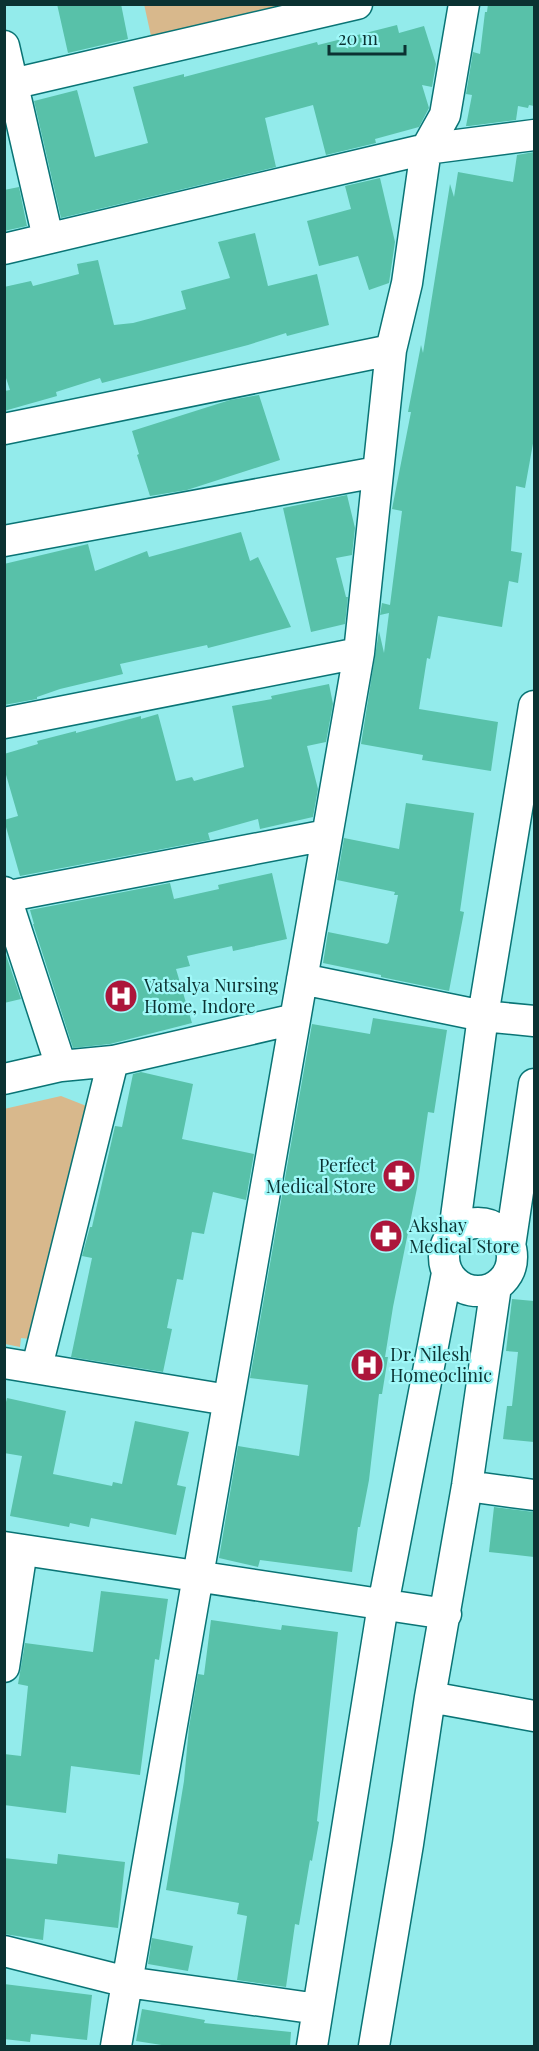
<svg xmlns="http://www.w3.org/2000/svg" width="539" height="2051" font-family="'Playfair Display',serif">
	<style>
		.green { fill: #d8b88c }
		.building { fill: #58c1a9 }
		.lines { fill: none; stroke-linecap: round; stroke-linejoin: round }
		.minor-casing { stroke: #0a7475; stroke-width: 33 }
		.minor { stroke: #fff; stroke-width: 30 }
		.labels { text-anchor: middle; stroke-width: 4.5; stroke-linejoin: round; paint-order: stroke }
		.poi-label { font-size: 18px; fill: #0b3232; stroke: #a0f8f8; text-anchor: start }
	</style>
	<rect width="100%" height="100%" fill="#93ebeb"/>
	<path class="green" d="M144,4L300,5L151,36Z
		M61,1096L89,1107L30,1339L21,1338L20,1347L5,1344L4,1109Z"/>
	<path class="building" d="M57,4H121L128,39L68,53Z
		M488,4H534V106L529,105L528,108L518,106L516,120L469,126H466L472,95L466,94L473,52L480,54L485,12H487Z
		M397,25L399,33L424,26L436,64L432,87L422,85L429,108L419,127L375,139L376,143L326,155L313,105L265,118L276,167L61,218L34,101L77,90L95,157L148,143L133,87L184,74V77L317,42L318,45Z
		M534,152V438L525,488L516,486L511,551L522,553L518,583L509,581L502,627L438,616L430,659L427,658L419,709L498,722L491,771L422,760L423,755L361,744L379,631L384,653L389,613L380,615L382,603L390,605L402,511L392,509L411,412H408L421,345L423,353L450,184L454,197L458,172L513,182L517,155Z
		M380,178L395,242L389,283L369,290L358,256L319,266L307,221L351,209L345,186Z
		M19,187L27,226L4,231V190Z
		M255,233L268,286L317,274L329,325L287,336L286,333L248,345L102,383L100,378L56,392L57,396L4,411V391L10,390L4,372V287L31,281L33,286L79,274L77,264L98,260L114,325L133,323L186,309L181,291L230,278L218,242Z
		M259,395L280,460L187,490L150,496L137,455L139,454L132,431L230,400Z
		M347,495L355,528L352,555L336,558L346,597H348L345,624L311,632L283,508Z
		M241,532L250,561L258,557L291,627L208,648L207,645L120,664L123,674L60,689L37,697V699L4,705V564L88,544L95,571L147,551L149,557Z
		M329,684L333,704L326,742L307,746L318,789L313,817L260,829L258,819L208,833L210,840L20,876L4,820L18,816L4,768V754L38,744L37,741L76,731V733L141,716V719L158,714L176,781L192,777L194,781L244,767L232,706L272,699L271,696Z
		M406,803L474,813L460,911L464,912L449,991L381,977V975L323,963L328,932L387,944L389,942L398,895H394L395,892L337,880L344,838L399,849Z
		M272,873L287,939L233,951L232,946L187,956L190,966L176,969L192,1023L110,1044L73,1048L33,924H34L30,910L170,883L174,899L219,889L218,885Z
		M4,949L21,999L4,1003Z
		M373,1018L447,1030L434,1113L428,1112L417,1188L393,1307L385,1357H388L382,1394H379L369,1480L360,1527H358L352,1572L260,1560L258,1567L219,1558L238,1446L299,1456L308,1385L250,1378L312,1024L370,1034Z
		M141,1072L193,1084L182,1139L254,1154L246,1200L213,1192L204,1234L192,1232L183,1280L177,1279L167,1328L172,1329L163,1372L71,1357L92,1258L82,1256L90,1227H92L115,1126L122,1127L133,1074Z
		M512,1299L534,1301V1442L503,1439L507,1406H512L518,1352L506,1351Z
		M7,1398L66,1411L53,1474L112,1486L113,1482L122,1484L135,1421L189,1432L177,1485L186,1487L176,1535L91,1518L89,1527L70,1523L69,1527L10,1516L22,1456L4,1453V1410Z
		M494,1507L534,1512V1557L489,1552Z
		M101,1591L168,1599L159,1660L155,1659L140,1775L71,1766L66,1813L4,1805V1754L21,1756L28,1686L18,1684L25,1643L93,1652Z
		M211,1620L281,1630L282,1625L338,1632L317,1821L319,1822L312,1861L310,1860L299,1925L295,1924L286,1987L237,1980L247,1916L237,1914L239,1903L166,1890L184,1781L189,1727L198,1674L204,1675Z
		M58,1854L125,1862L118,1928L45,1919L43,1940L4,1934V1858L57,1864Z
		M152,1938L193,1946L188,1971L148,1964Z
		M4,1984L92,1995L87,2040L31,2034L30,2042L4,2039Z
		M142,2009L205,2020L204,2023L291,2032L290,2046H168L136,2041Z"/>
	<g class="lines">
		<g class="minor-casing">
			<path id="minor" d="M4,46L48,238
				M12,84L357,4
				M4,249L426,149L534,135
				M4,429L391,350
				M4,541L377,472
				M4,723L359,653
				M4,892L61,1066
				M4,897L327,835
				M302,979L483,1016L534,1021
				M4,1079L61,1066L113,1061L295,1019
				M444 1257a34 34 0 1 1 68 0a34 34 0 1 1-68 0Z
				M454,1232L483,1016L534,706
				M510,1246L534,1084
				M4,1363L228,1400
				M37,1367L113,1061
				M467,1486L534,1495
				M4,1547L446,1614
				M4,1667L22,1550
				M430,1697L534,1716
				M4,1951L127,1982L318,2009
				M116,2046L359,653L391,350L407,283L426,149L445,115L464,4
				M312,2046L383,1605L447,1273
				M374,2046L408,1844L430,1697L467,1486L496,1286"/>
		</g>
		<use href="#minor" class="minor"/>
	</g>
	<defs>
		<g id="hospital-disc" transform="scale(1.725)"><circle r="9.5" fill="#ac163b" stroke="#a0f8f8"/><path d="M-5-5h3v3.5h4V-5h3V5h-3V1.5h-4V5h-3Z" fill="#fff"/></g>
		<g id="pharmacy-disc" transform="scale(1.725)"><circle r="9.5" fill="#ac163b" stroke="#a0f8f8"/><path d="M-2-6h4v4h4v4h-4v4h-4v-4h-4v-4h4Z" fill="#fff"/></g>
	</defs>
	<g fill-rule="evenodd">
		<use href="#hospital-disc" x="121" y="996"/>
		<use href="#pharmacy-disc" x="399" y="1176"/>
		<use href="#pharmacy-disc" x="386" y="1236"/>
		<use href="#hospital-disc" x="367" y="1365"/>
	</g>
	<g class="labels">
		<g class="poi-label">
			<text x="144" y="992">Vatsalya Nursing<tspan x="144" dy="21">Home, Indore</tspan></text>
			<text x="376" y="1172" text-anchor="end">Perfect<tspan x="376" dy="21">Medical Store</tspan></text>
			<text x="409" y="1232">Akshay<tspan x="409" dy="21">Medical Store</tspan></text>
			<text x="390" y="1361">Dr. Nilesh<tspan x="390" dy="21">Homeoclinic</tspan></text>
		</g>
	</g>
	<rect width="539" height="2051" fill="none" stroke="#0b3232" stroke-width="12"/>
	<path d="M329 45v9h76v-9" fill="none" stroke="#0b3232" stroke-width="3"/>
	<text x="338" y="45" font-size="18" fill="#0b3232" stroke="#a0f8f8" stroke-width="4.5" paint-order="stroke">20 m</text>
</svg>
